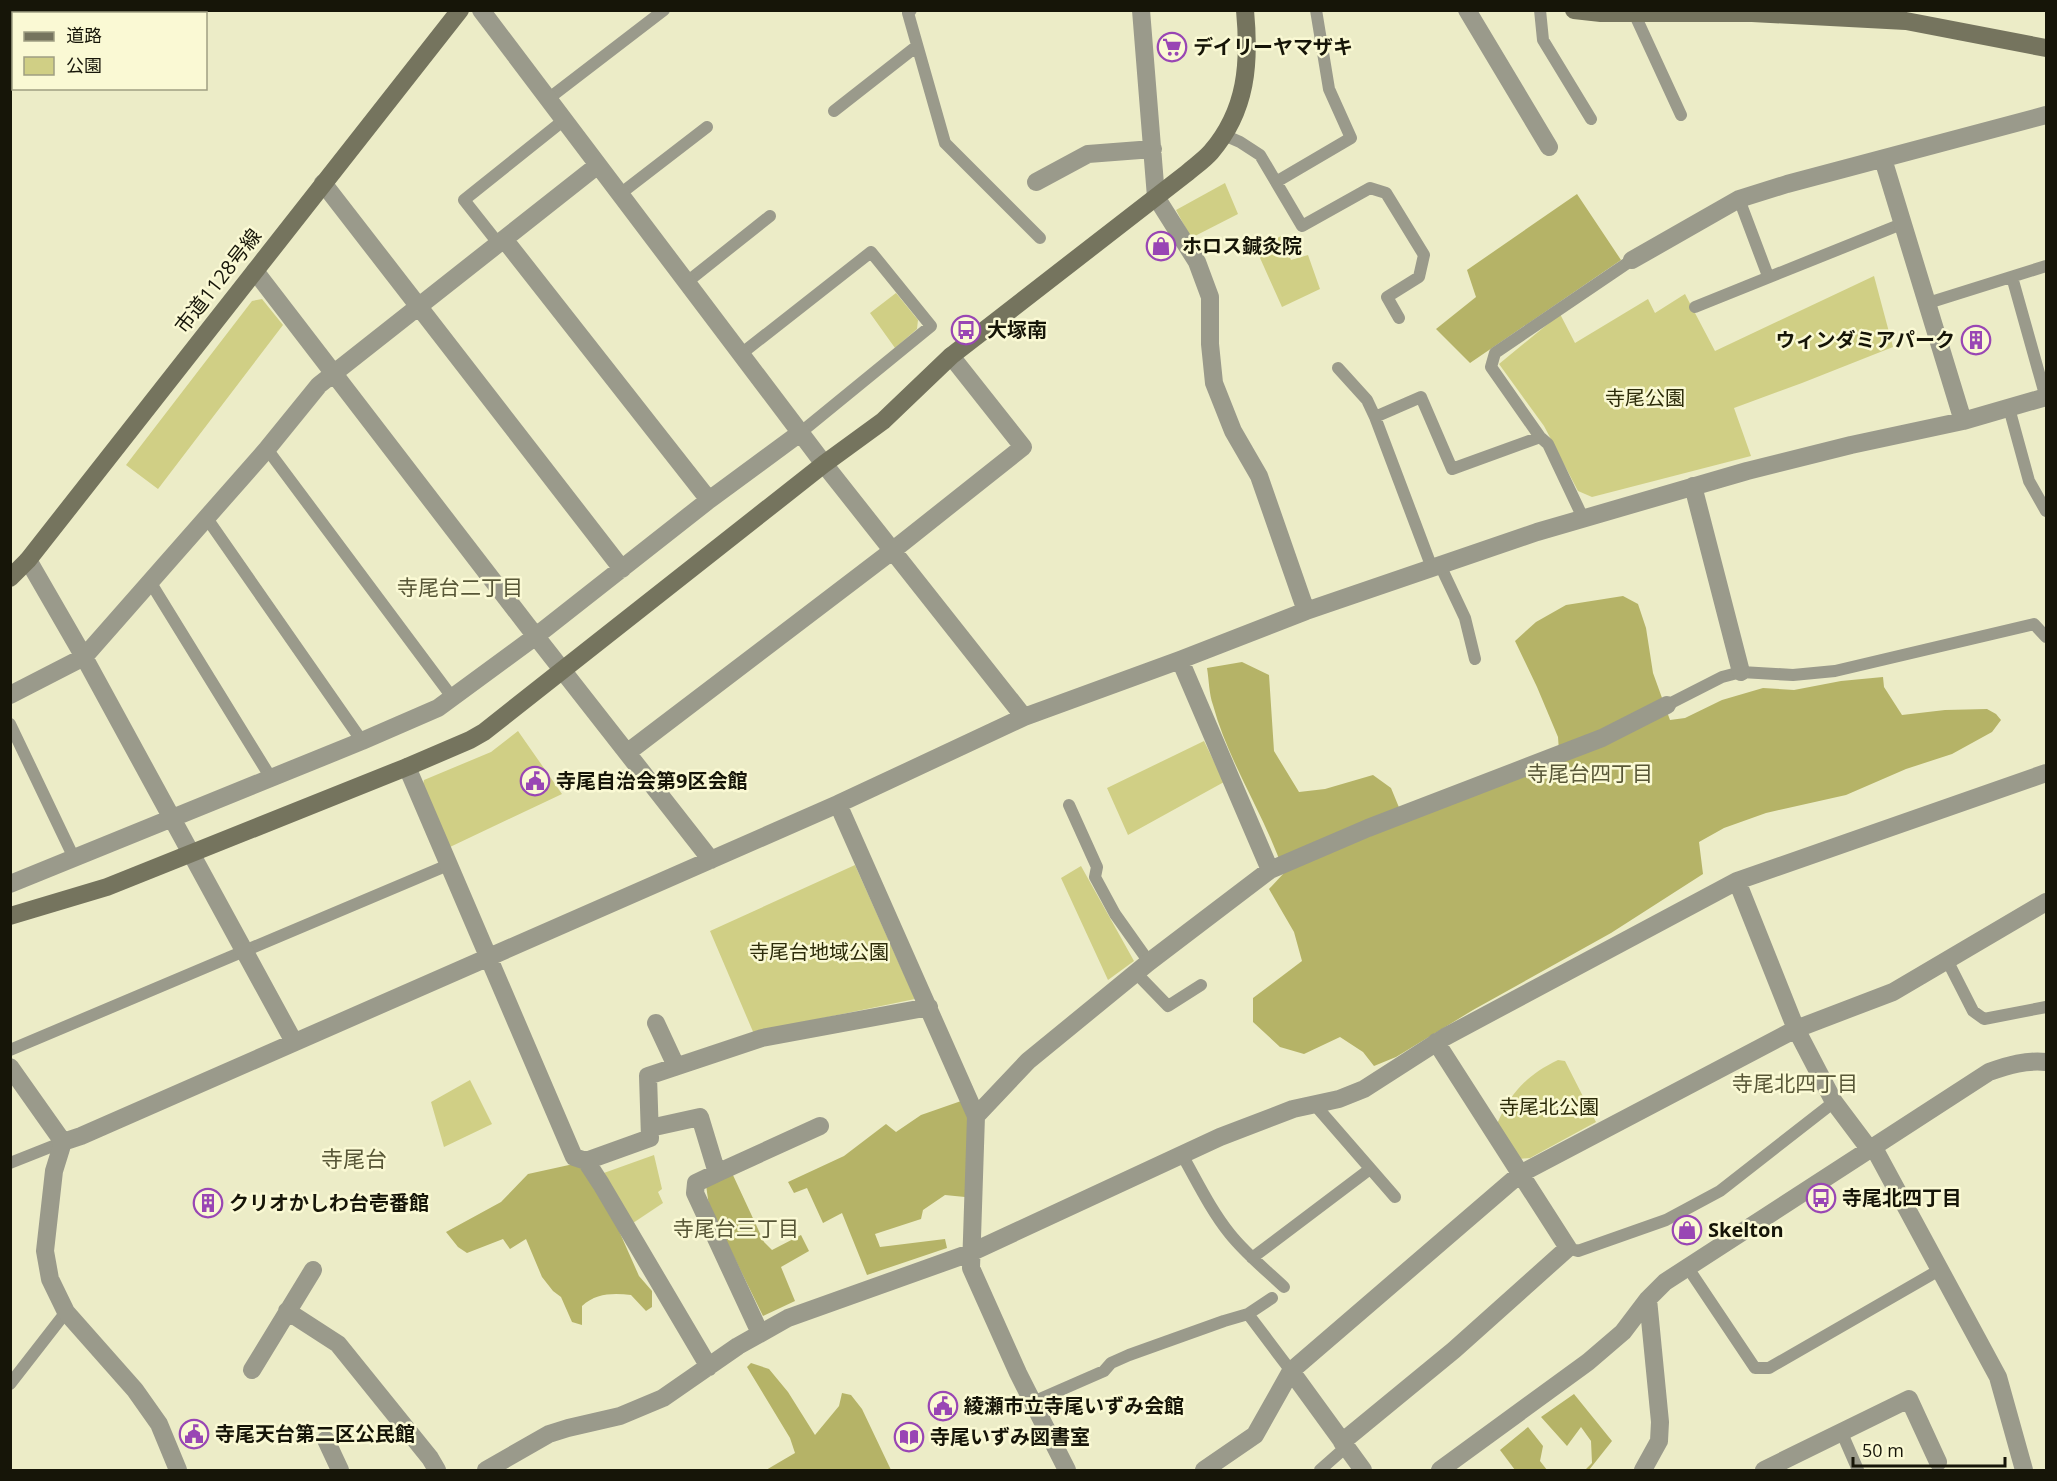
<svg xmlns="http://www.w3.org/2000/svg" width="2057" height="1481" font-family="'Open Sans','Noto Sans JP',sans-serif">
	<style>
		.green { fill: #d0cf85 }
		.forest { fill: #b5b367 }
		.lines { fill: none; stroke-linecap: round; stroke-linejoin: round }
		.lane { stroke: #9a9a8b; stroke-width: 12 }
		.street { stroke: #9a9a8b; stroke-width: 18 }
		.secondary { stroke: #75745e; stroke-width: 18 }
		.labels { text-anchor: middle; stroke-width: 5; stroke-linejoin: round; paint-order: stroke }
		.poi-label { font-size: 20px; font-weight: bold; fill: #161508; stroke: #faf9d4; text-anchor: start }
		.street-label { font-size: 20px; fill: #161508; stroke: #faf9d4 }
		.park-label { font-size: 20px; fill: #2d2c0a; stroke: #faf9d4 }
		.neighbourhood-label { font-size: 21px; fill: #585737; stroke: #faf9d4 }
		.quarter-label { font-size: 22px; fill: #585737; stroke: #faf9d4 }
	</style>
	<rect width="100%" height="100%" fill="#ececc7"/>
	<path class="green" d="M1225,183L1238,214L1191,238L1176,210Z
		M1281,236L1291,260L1308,255L1320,289L1282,307L1256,249Z
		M1874,276L1893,347L1802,383L1734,408L1751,456L1592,497L1578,491L1544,426L1499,364L1560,314L1575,343L1648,299L1655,313L1685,294L1715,351Z
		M896,293L918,320L917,329L895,348L870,313Z
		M262,299L283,325L158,489L126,465L252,301Z
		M518,731L562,794L450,847L422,789L424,780L491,752Z
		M1204,741L1224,782L1128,835L1107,788Z
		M855,865L915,999L760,1031L754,1034L710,931Z
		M1081,866L1134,961L1108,980L1061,878Z
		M1558,1060L1565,1061L1596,1122L1530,1158L1519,1159L1497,1124C1511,1092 1527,1075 1558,1060Z
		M470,1080L492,1124L444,1147L431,1102Z
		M654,1155L662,1189L658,1192L663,1203L630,1225L601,1174Z"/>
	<path class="forest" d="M1577,194L1621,260L1470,363L1436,329L1476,297L1467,270Z
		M1623,596L1638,604L1646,628L1653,673L1670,720L1685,718L1722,700L1763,688L1794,690L1841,681L1883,677L1884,687L1902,715L1945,710L1987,709L1996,714L2001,720L1992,732L1952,754L1906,769L1846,795L1766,813L1724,828L1699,842L1703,874L1611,933L1473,1010L1396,1057L1374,1066L1363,1052L1340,1037L1304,1054L1280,1047L1253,1022V998L1302,961L1294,932L1269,889L1284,873C1265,815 1229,764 1213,705C1209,694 1209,680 1207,668L1242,662L1269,675L1274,751L1299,792L1325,789L1373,775L1391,788L1405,822L1494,787L1560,765L1558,737L1537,687L1515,641L1536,622L1566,605Z
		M964,1100L969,1118L965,1197L945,1195L923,1210L921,1219L875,1234L880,1247L945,1239L947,1248L867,1275L842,1213L823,1223L807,1188L794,1193L788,1182L844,1156L886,1124L896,1132L921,1115Z
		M578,1163L604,1197L639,1276L652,1291V1307L646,1311L631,1295C613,1293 596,1293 582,1306V1325L572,1322L561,1297L553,1291L542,1277L526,1239L510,1249L503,1239L467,1253L458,1247L446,1232L501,1202L528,1174Z
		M732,1173L764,1242L772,1250L801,1235L809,1251L781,1267L795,1301L763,1316L709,1206L706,1185Z
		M751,1363L769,1369L788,1392L815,1435L839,1406L842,1393L851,1395L862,1409L891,1470H871V1469L766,1470L795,1453L790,1438L747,1367Z
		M1574,1394L1612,1441L1589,1470H1585L1592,1463L1591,1441L1581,1427L1567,1446L1541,1417Z
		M1528,1427L1543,1446L1540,1461L1547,1470H1515L1500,1450Z"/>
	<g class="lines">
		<path class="lane" d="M911,10L908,13L945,143L1040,238
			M1540,10L1543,40L1591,119
			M1634,13L1681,115
			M548,99L664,10
			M834,111L917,46
			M1224,135L1240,142L1260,155L1302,226L1370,188L1386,193L1424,255L1419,277L1387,297L1399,318
			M1276,182L1351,138L1329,89L1316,10
			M620,194L707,127
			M1739,199L1768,276
			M498,243L464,200L564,120
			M2012,277L2046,398
			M687,282L770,216
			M1928,303L2046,266
			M1695,307L1904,223
			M741,354L871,252L931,326L800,433
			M1338,368L1367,400L1375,417
			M2009,408L2029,481L2046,511
			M1540,437L1491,367L1495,353L1632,260
			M267,449L452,697
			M206,517L362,741
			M1440,565L1465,618L1475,659
			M1432,568L1375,417L1421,397L1452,469L1540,437L1548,444L1584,520
			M149,580L271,778
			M1667,705L1722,677L1741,672L1793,675L1835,671L2034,624L2046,637
			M10,724L74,858
			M1069,805L1097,867L1095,877L1115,914L1149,962
			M1947,960L1973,1011L1984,1019L2046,1007
			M1137,974L1168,1006L1201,985
			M10,1050L448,865
			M1315,1105L1395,1197
			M1181,1153C1197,1181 1210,1209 1230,1234C1246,1254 1266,1270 1284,1287
			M10,1163L63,1142
			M1568,1248L1578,1251L1666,1220L1720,1191L1834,1102
			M1252,1258L1370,1169
			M1688,1268L1755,1368H1769L1941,1269
			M1248,1314L1291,1371
			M10,1384L66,1312
			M1033,1402L1104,1371L1111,1363L1129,1355L1224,1321L1248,1314L1272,1298
			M1841,1431L1858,1470
			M1320,1470L1346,1447"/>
		<path class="street" d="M481,10L824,464L1024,717
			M1141,10L1156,197L1197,262L1210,297V344L1214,383L1233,431L1259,476L1306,611
			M1467,10L1549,147
			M1883,159L1963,421
			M1036,182L1088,154L1153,149
			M323,183L622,569
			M504,239L709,500
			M1632,260L1739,199L1787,184L2046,115
			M255,271L527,625L711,860
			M1693,486L1741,672
			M28,560L84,657L294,1042
			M1180,660L1270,870
			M10,695L84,657L267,449L319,385L598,165
			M628,752L892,551L1023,447L951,356
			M407,767L574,1157L586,1161L601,1184L709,1367
			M838,804L976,1116L971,1268L1018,1373L1067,1470
			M1737,881L1796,1029L1834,1102L1870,1150
			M10,884L362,741L438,708L536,636L709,500L800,433
			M656,1023L676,1066
			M10,1067L63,1142
			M976,1116L1028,1061L1149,962L1270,870L1368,828L1602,738L1667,705
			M650,1128L700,1117L717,1173L696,1183L695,1193L760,1333
			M63,1142L81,1136L838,804L1024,717L1180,660L1306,611L1537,532L1747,471L1851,445L1963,421L2046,397
			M63,1142L54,1171L45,1251L50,1279L66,1312L135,1390L159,1424L178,1470
			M1874,1148L1998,1377L2024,1470
			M586,1161L650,1138L648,1076L762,1038L929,1007
			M717,1173L820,1126
			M287,1311L338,1344L430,1458L437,1470
			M252,1370L313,1270
			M1291,1371L1363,1470
			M326,1440L340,1470
			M1342,1442L1454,1350L1568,1248L1436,1042
			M486,1470L549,1434L568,1428L620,1416L663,1398L738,1346L788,1318L970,1253L1220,1137L1293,1109L1339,1099L1364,1089L1445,1037L1737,881L2046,773
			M1204,1470L1255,1435L1291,1371L1520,1174L1796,1029L1893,992L2046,902
			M1440,1470L1588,1362L1623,1332L1648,1299L1665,1282L1989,1072C2009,1065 2026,1060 2046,1062
			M1643,1470L1659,1441L1660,1422L1648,1299
			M1764,1470L1909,1399L1938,1462"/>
		<path class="secondary" d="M1574,10L1601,13H1752L1906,21L2046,48
			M10,578L28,560L460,10
			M10,916L107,887L407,767L470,740L484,732L824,464L883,421L951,356L1187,173C1195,166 1204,160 1211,152C1247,110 1250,63 1245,10"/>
	</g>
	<defs>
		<g id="supermarket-ring" transform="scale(1.5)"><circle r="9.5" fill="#faf9d4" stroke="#9946b4" stroke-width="1.5"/><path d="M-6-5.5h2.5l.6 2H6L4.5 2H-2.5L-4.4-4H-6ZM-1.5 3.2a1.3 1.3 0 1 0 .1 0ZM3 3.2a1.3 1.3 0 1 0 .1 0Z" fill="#9946b4"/></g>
		<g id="shop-ring" transform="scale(1.5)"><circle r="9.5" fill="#faf9d4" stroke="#9946b4" stroke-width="1.5"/><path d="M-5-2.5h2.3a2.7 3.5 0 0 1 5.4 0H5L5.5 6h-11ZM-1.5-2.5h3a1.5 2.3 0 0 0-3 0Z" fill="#9946b4"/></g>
		<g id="bus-ring" transform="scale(1.5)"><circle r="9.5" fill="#faf9d4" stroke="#9946b4" stroke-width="1.5"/><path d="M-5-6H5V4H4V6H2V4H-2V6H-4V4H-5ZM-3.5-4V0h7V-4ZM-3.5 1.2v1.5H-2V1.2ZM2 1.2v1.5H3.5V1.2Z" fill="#9946b4"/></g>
		<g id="building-ring" transform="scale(1.5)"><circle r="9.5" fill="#faf9d4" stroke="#9946b4" stroke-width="1.5"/><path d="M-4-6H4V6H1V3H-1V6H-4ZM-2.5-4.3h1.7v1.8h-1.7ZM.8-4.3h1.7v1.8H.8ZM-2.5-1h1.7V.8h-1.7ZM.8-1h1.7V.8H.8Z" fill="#9946b4"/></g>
		<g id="civic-ring" transform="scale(1.5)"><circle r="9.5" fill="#faf9d4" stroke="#9946b4" stroke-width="1.5"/><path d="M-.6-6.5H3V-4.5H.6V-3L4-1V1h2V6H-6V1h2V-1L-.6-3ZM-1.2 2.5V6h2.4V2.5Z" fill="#9946b4"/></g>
		<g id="library-ring" transform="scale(1.5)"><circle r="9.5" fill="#faf9d4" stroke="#9946b4" stroke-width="1.5"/><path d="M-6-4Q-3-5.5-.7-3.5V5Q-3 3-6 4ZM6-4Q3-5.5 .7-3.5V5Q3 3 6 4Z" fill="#9946b4"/></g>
	</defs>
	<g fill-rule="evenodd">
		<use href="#supermarket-ring" x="1172" y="47"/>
		<use href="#shop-ring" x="1161" y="246"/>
		<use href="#bus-ring" x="966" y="330"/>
		<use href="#building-ring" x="1976" y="340"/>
		<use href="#civic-ring" x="535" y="781"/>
		<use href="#bus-ring" x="1821" y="1198"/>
		<use href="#building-ring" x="208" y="1203"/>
		<use href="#shop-ring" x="1687" y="1230"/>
		<use href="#civic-ring" x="943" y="1406"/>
		<use href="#civic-ring" x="194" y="1434"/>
		<use href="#library-ring" x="909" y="1437"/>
	</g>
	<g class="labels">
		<g class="poi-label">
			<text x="1193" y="54">デイリーヤマザキ</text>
			<text x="1182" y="253">ホロス鍼灸院</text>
			<text x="987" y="337">大塚南</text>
			<text x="1955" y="347" text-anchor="end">ウィンダミアパーク</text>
			<text x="556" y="788">寺尾自治会第9区会館</text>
			<text x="1842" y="1205">寺尾北四丁目</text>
			<text x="229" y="1210">クリオかしわ台壱番館</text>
			<text x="1708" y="1237">Skelton</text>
			<text x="964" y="1413">綾瀬市立寺尾いずみ会館</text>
			<text x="215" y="1441">寺尾天台第二区公民館</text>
			<text x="930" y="1444">寺尾いずみ図書室</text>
		</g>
		<g class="street-label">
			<text transform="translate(218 281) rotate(-52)" y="7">市道1128号線</text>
		</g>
		<g class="park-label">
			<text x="1645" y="405">寺尾公園</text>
			<text x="819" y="959">寺尾台地域公園</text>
			<text x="1549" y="1114">寺尾北公園</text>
		</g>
		<g class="neighbourhood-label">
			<text x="460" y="595">寺尾台二丁目</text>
			<text x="1590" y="781">寺尾台四丁目</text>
			<text x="1795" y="1091">寺尾北四丁目</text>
			<text x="736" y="1236">寺尾台三丁目</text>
		</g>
		<g class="quarter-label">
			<text x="354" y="1167">寺尾台</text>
		</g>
	</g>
	<rect width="2057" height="1481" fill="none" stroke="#161508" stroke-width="24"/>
	<rect x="12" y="12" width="195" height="78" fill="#faf9d4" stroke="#9f9e82" stroke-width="1.5"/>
	<rect x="24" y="32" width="30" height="9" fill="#75745e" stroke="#9f9e82" stroke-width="1.5"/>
	<text x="66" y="42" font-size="18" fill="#161508">道路</text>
	<rect x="24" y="57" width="30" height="18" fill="#d0cf85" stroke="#9f9e82" stroke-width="1.5"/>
	<text x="66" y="72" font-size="18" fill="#161508">公園</text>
	<path d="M1853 1457v9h152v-9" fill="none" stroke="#161508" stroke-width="3"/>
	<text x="1862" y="1457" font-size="18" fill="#161508" stroke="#faf9d4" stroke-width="4.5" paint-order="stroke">50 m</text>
</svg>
